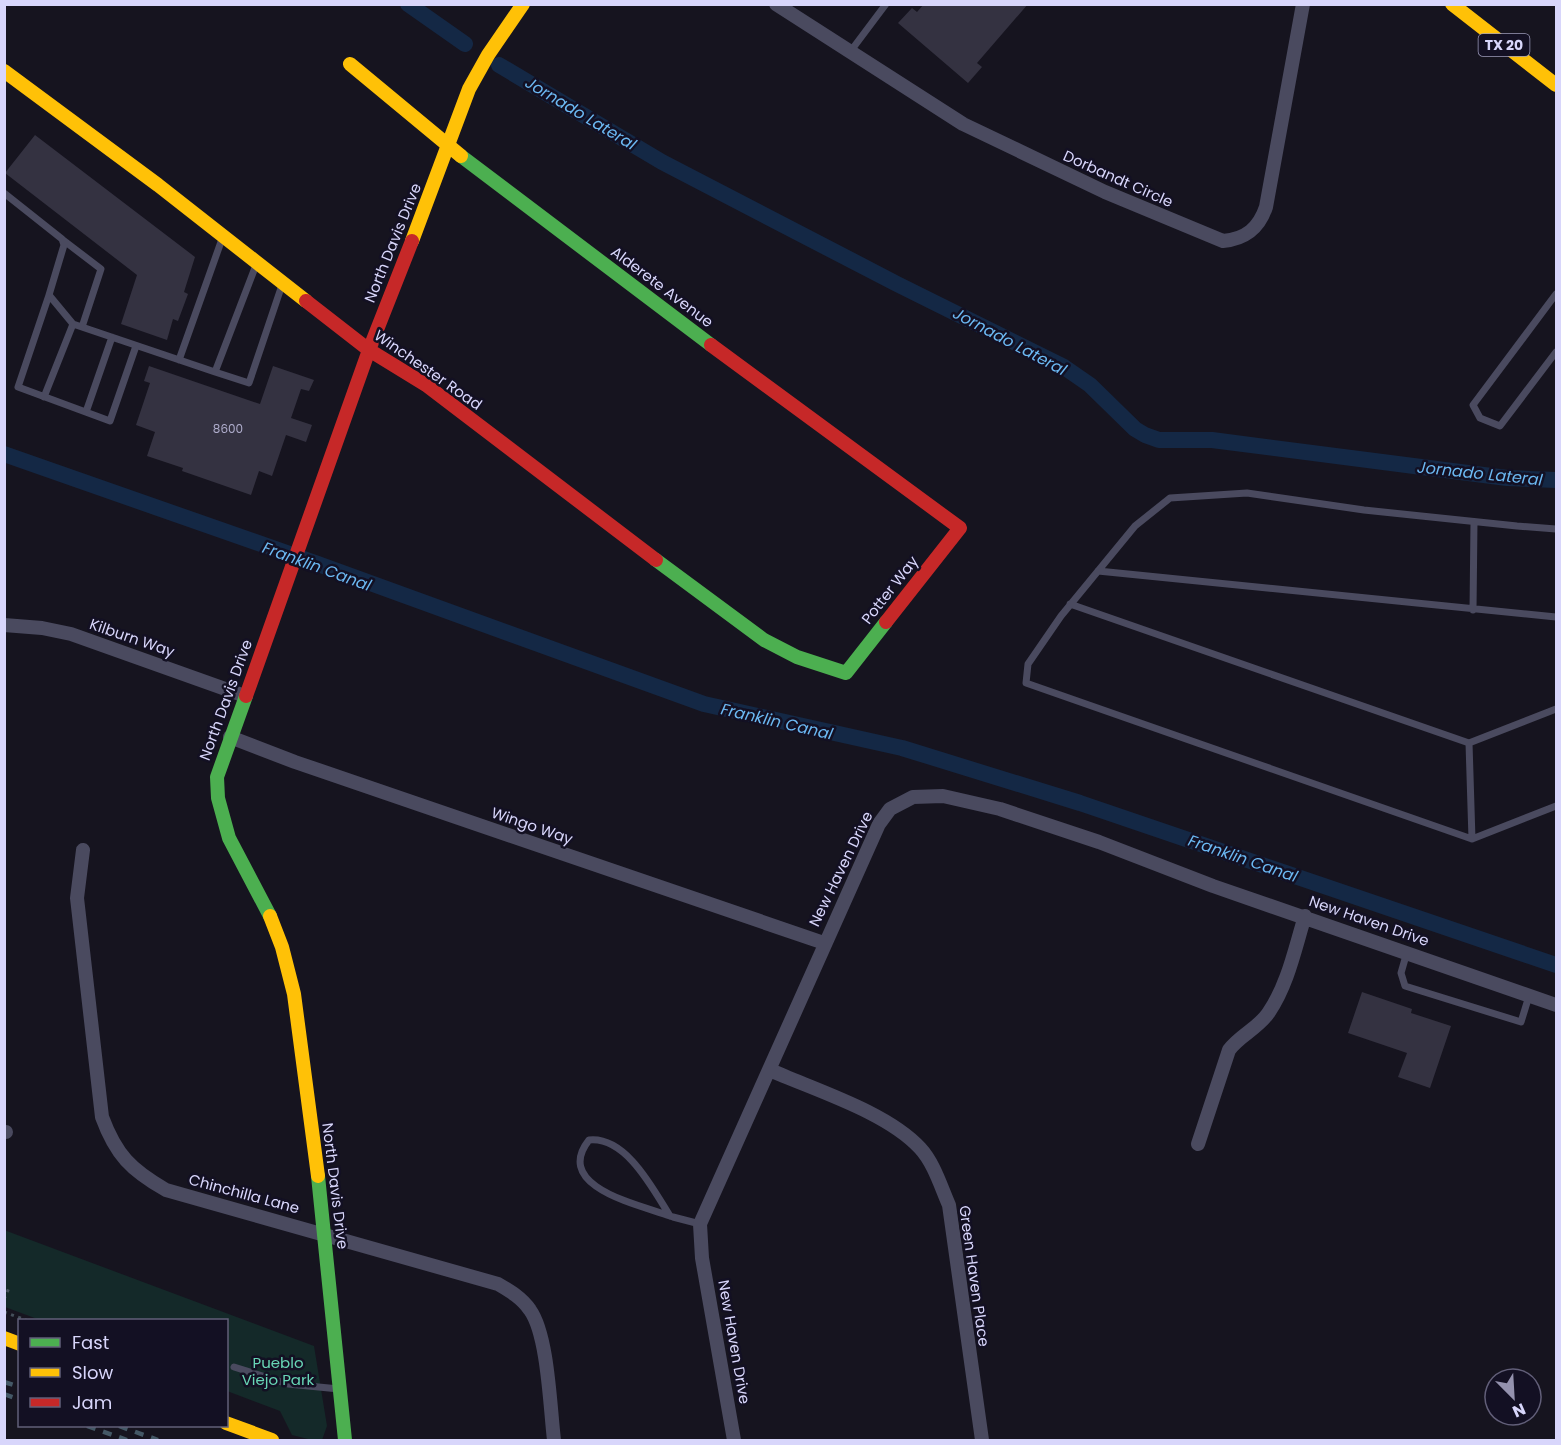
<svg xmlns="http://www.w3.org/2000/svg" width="1561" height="1445" font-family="Poppins,sans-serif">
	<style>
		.green { fill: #142929 }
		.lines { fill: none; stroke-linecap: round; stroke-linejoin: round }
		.canal { stroke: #142845; stroke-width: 16 }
		.building { fill: #343241 }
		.path { stroke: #45505b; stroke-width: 3; stroke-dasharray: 3 4.5; stroke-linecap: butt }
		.lane { stroke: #4a4a5f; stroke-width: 7 }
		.street { stroke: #4a4a5f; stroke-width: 14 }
		.fast { stroke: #4caf50; stroke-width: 14 }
		.slow { stroke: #ffc107; stroke-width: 14 }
		.jam { stroke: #c62828; stroke-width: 14 }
		.rail { stroke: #445866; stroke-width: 4.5; stroke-dasharray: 9 8; stroke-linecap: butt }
		.labels { text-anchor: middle; stroke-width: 5; stroke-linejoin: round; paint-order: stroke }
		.number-label { font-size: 12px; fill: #afadcc }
		.shield { fill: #131023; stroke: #9d9bba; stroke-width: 1.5 }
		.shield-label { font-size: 14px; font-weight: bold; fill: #d8d6fb }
		.street-label { font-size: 15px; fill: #d8d6fb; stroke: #131023 }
		.park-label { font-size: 15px; fill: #68d6b6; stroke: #131023 }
		.water-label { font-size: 16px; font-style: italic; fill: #6cb9f3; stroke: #131023 }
	</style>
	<rect width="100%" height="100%" fill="#16141f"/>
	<path class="green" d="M4,1230L314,1346L327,1426L322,1440H312L292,1435L280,1411L227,1391L226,1320H40L5,1307Z"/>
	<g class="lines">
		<path class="canal" d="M408,4L465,44
			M499,65L662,162L897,284L1064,367L1090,385L1135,429L1145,435L1159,440H1212L1507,478L1556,480
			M4,454L318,564L704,704L902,748L1080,803L1556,965"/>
	</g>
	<path class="building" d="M924,4H1028L977,63L982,67L968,83L898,23L912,8L917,12Z
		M35,135L195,257L184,292L188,294L178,321L173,319L167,340L121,324L137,275L5,173Z
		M149,366L260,404L273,366L314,380L309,391L301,389L291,418L312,425L306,442L286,435L272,476L259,471L251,495L182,471L183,468L147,456L155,432L136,425L150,383L144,381Z
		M1362,992L1412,1009L1411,1013L1451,1026L1430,1088L1398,1077L1407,1053L1348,1033Z"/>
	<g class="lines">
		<path class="path" d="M4,1299L10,1286
			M4,1312L26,1320"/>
		<path class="lane" d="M850,52L886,4
			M4,193L62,239L64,245L49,295L73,324L215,372L256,265
			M63,240L101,269L82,327
			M1556,294L1473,405L1480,418L1500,426L1556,352
			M49,295L18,387L110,421L136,346
			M179,360L222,239
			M215,372L249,383L282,285
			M44,397L73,324
			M86,412L112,337
			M1556,529L1517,526L1364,510L1247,493L1170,498L1135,526L1061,616L1028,664L1026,683L1472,839L1556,806
			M1098,571L1556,617
			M1070,604L1469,743L1556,709
			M1473,610L1474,522
			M1469,743L1472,839
			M1407,952L1401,973L1405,986L1521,1022L1529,996
			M670,1216C653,1189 626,1136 589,1140C552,1187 640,1205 670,1216L673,1217L700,1224
			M234,1367L288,1384L339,1389"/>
		<path class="street" d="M776,4L963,124L1105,192L1223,241C1246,239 1259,228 1266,207L1303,4
			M4,625L42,628L71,634L245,696
			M230,737L295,762L824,943
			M83,850L77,898L102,1117C116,1155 131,1170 166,1190L498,1284C510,1291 522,1298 530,1310C548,1335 550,1407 554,1440
			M770,1070C815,1090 887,1112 920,1148C934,1163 941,1187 949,1205L982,1440
			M4,1132H6
			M1198,1144L1229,1050C1240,1035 1259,1028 1269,1012C1288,984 1295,948 1305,916
			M734,1440L702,1258L700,1224L879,824L890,809L913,797L943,796L1000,809L1099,842L1213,886L1556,1005"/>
		<path class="fast" d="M461,156L711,345
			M656,560L764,640L797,657L846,673L886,622
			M246,696L217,777L218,798L229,838L270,916
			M318,1176L345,1440"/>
		<path class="slow" d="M1452,4L1556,85
			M350,64L461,156
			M4,71L158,185L306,301
			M412,241L469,89L488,55L523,4
			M270,916L282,947L294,994L318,1176
			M4,1338L20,1344
			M226,1423L272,1440"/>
		<path class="jam" d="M306,301L369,350L426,385L656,560
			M711,345L960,528L886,622
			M246,696L369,350L412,241"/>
		<path class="rail" d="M4,1382L20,1387
			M4,1394L20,1400
			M87,1426L127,1440
			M119,1426L158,1440"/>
	</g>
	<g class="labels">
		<g class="number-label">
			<text x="228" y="433">8600</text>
		</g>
		<rect class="shield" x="1478.5" y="34" width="51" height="22" rx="4.5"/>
		<g class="shield-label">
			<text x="1504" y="50">TX 20</text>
		</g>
		<g class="street-label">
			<text transform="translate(1118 179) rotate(24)" y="5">Dorbandt Circle</text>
			<text transform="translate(393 243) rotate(-68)" y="5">North Davis Drive</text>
			<text transform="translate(662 287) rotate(37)" y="5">Alderete Avenue</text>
			<text transform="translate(428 370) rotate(35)" y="5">Winchester Road</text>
			<text transform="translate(890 590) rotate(-52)" y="5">Potter Way</text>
			<text transform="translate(132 638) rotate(19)" y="5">Kilburn Way</text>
			<text transform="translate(226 700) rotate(-70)" y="5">North Davis Drive</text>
			<text transform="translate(532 826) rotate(19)" y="5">Wingo Way</text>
			<text transform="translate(841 869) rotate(-64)" y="5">New Haven Drive</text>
			<text transform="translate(1369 921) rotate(19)" y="5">New Haven Drive</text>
			<text transform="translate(335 1186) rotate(83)" y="5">North Davis Drive</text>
			<text transform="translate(244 1194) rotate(15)" y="5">Chinchilla Lane</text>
			<text transform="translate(974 1276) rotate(82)" y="5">Green Haven Place</text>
			<text transform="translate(734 1342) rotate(80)" y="5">New Haven Drive</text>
		</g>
		<g class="park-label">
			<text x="278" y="1368">Pueblo<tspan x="278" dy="17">Viejo Park</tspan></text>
		</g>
		<g class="water-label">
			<text transform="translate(581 113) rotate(31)" y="6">Jornado Lateral</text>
			<text transform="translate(1010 341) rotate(28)" y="6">Jornado Lateral</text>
			<text transform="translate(1480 473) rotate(6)" y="6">Jornado Lateral</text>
			<text transform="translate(317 566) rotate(20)" y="6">Franklin Canal</text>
			<text transform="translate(777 721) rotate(13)" y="6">Franklin Canal</text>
			<text transform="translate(1243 858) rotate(19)" y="6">Franklin Canal</text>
		</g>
	</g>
	<rect width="1561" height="1445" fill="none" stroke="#d8d6fb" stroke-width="12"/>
	<rect x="18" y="1319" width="210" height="108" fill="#131023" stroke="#625f79" stroke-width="1.5"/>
	<rect x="30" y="1338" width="30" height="9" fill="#4caf50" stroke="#625f79" stroke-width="1.5"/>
	<text x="72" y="1349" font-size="18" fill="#d8d6fb">Fast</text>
	<rect x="30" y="1368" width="30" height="9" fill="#ffc107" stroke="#625f79" stroke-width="1.5"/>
	<text x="72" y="1379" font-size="18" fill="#d8d6fb">Slow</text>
	<rect x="30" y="1398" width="30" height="9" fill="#c62828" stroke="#625f79" stroke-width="1.5"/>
	<text x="72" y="1409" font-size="18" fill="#d8d6fb">Jam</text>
	<g transform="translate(1513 1397) rotate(156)"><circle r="28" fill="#131023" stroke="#625f79" stroke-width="1.5"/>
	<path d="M0-4.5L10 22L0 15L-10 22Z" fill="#9492ae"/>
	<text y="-9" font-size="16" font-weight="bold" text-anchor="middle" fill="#d8d6fb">N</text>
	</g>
</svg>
